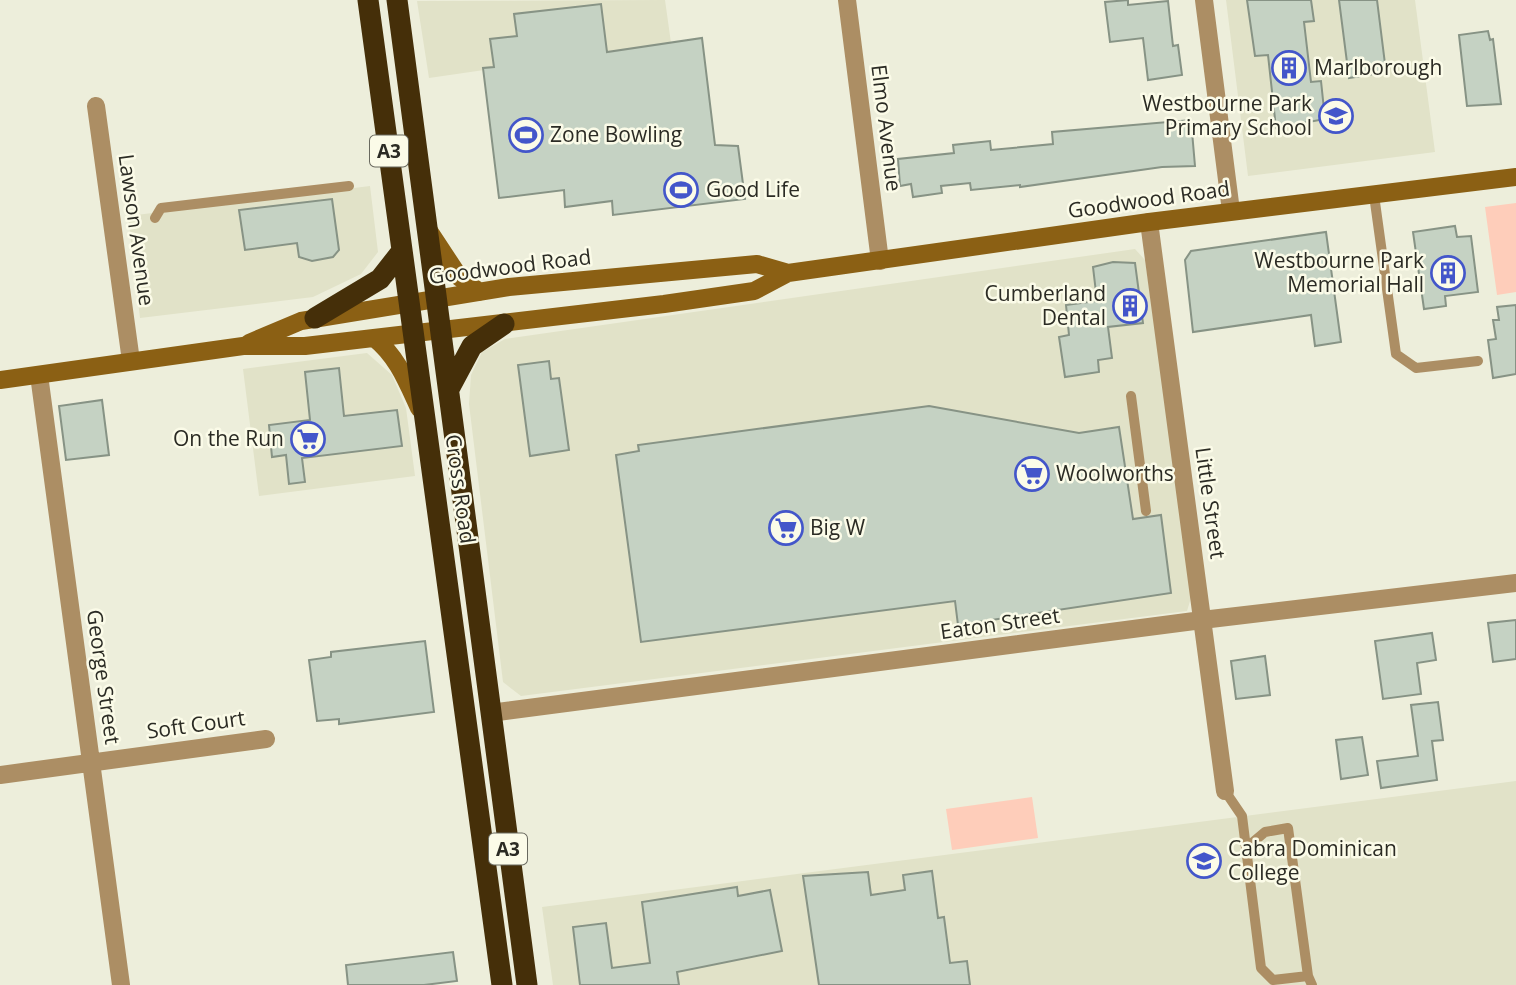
<svg xmlns="http://www.w3.org/2000/svg" width="1516" height="985" font-family="'Open Sans',sans-serif">
	<style>
		.built { fill: #e1e2c8 }
		.green { fill: #fecdba }
		.building { fill: #c5d2c3; stroke: #879385; stroke-width: 2 }
		.lines { fill: none; stroke-linecap: round; stroke-linejoin: round }
		.lane { stroke: #ac8e64; stroke-width: 10 }
		.street { stroke: #ac8e64; stroke-width: 18 }
		.secondary { stroke: #8b6014; stroke-width: 18 }
		.highway { stroke: #452f09; stroke-width: 21 }
		.labels { text-anchor: middle; stroke-width: 5; stroke-linejoin: round; paint-order: stroke }
		.shield { fill: #fbfbe8; stroke: #69695f; stroke-width: 2 }
		.shield-label { font-size: 19px; font-weight: bold; fill: #2b2b24 }
		.poi-label { font-size: 21px; fill: #2b2b24; stroke: #fbfbe8; text-anchor: start }
		.street-label { font-size: 21px; fill: #2b2b24; stroke: #fbfbe8 }
	</style>
	<rect width="100%" height="100%" fill="#edeedb"/>
	<path class="built" d="M665,0L671,43L429,78L417,1Z
		M1226,0H1415L1435,152L1248,176Z
		M370,186L378,252L361,274L313,297L140,318L128,216Z
		M1135,249L1145,260L1193,591L1187,611L521,696L503,682L469,404L471,375L482,352L505,339Z
		M367,353L392,375L406,408L415,476L259,496L243,369Z
		M1516,781V985H553L542,907Z"/>
	<path class="green" d="M1516,203V292L1497,295L1485,207Z
		M1032,797L1038,838L952,850L946,809Z"/>
	<path class="building" d="M1128,0V5L1168,1L1173,46L1178,45L1182,75L1148,80L1143,38L1110,42L1105,2Z
		M1247,0H1311L1314,21L1304,22L1311,82L1321,81L1325,119L1276,128L1268,55L1255,56Z
		M1339,0H1377L1386,72L1349,78Z
		M601,4L607,52L702,38L715,145L738,146L745,199L613,215L612,201L565,207L564,190L499,198L483,68L494,67L490,39L517,36L514,14Z
		M1488,31L1490,40L1493,39L1501,104L1467,106L1459,35Z
		M1191,120L1195,166L1162,167L1020,187V185L971,190L970,183L941,186L942,193L913,197L911,184L900,186L898,159L954,153L953,145L990,141L991,150L1053,144L1052,132Z
		M332,199L339,250L333,257L312,261L299,257L297,243L245,250L239,210Z
		M1455,226L1457,237L1471,236L1478,292L1445,296L1446,306L1424,309L1413,232Z
		M1326,232L1341,342L1315,346L1311,315L1193,332L1185,260L1191,251Z
		M1113,262L1135,263L1143,323L1108,327L1112,358L1098,360L1099,372L1065,377L1059,337L1069,335L1066,305L1097,301L1093,267Z
		M1516,305V374L1493,378L1488,340L1496,339L1493,320H1499L1497,307Z
		M549,361L551,379L559,378L569,450L530,456L518,365Z
		M339,368L344,416L397,410L402,446L302,458L305,482L289,484L286,455L272,457L269,425L310,420L305,372Z
		M102,400L109,455L66,460L59,406Z
		M929,406L1079,433L1119,427L1133,519L1161,515L1171,593L958,625L955,601L641,642L616,455L639,451L638,445Z
		M1516,620V659L1493,662L1488,623Z
		M1432,633L1436,660L1417,663L1421,694L1383,699L1375,641Z
		M425,641L434,712L339,724V719L317,721L309,660L331,657V652Z
		M1265,656L1270,695L1236,699L1231,661Z
		M1438,702L1443,740L1432,741L1437,780L1381,788L1377,761L1418,756L1411,705Z
		M1362,737L1368,775L1341,779L1336,740Z
		M932,871L938,918L944,917L950,963L967,961L970,985H819L803,876L868,872L871,895L905,890L903,875Z
		M737,887L738,896L770,890L782,951L677,972L679,985H580L573,927L606,923L612,968L650,963L642,902Z
		M453,952L457,981L424,985H348L346,965Z"/>
	<g class="lines">
		<path class="lane" d="M1374,195L1396,354L1416,368L1478,361
			M155,218L161,208L349,186
			M1131,396L1146,511
			M1225,791L1242,816L1261,968L1273,980L1308,976L1312,985
			M1246,848L1265,832L1288,828L1308,976"/>
		<path class="street" d="M847,0L880,261
			M1204,0L1231,211
			M96,106L131,361
			M1149,222L1225,791
			M39,375L121,985
			M490,713L1202,620L1516,583
			M0,775L266,739"/>
		<path class="secondary" d="M429,231L460,278L480,292
			M374,338C397,356 407,382 419,408
			M249,343L301,321L509,287L757,264L788,273
			M0,380L243,346H305L664,304L754,291L788,273L1149,222L1516,177"/>
		<path class="highway" d="M368,0L502,985
			M397,0L527,985
			M315,318L380,279L402,251
			M449,389L472,346L504,324"/>
	</g>
	<defs>
		<g id="building-ring" transform="scale(1.75)"><circle r="9.5" fill="#fbfbe8" stroke="#4356ca" stroke-width="1.5"/><path d="M-4-6H4V6H1V3H-1V6H-4ZM-2.5-4.3h1.7v1.8h-1.7ZM.8-4.3h1.7v1.8H.8ZM-2.5-1h1.7V.8h-1.7ZM.8-1h1.7V.8H.8Z" fill="#4356ca"/></g>
		<g id="school-ring" transform="scale(1.75)"><circle r="9.5" fill="#fbfbe8" stroke="#4356ca" stroke-width="1.5"/><path d="M0-5L7-2L0 1L-7-2ZM-4 1L0 2.5L4 1V4Q0 6-4 4Z" fill="#4356ca"/></g>
		<g id="stadium-ring" transform="scale(1.75)"><circle r="9.5" fill="#fbfbe8" stroke="#4356ca" stroke-width="1.5"/><path d="M0-5a6.5 5 0 1 0 0 10a6.5 5 0 1 0 0-10ZM-3.5-1.8h7v3.6h-7Z" fill="#4356ca"/></g>
		<g id="supermarket-ring" transform="scale(1.75)"><circle r="9.5" fill="#fbfbe8" stroke="#4356ca" stroke-width="1.5"/><path d="M-6-5.5h2.5l.6 2H6L4.5 2H-2.5L-4.4-4H-6ZM-1.5 3.2a1.3 1.3 0 1 0 .1 0ZM3 3.2a1.3 1.3 0 1 0 .1 0Z" fill="#4356ca"/></g>
	</defs>
	<g fill-rule="evenodd">
		<use href="#building-ring" x="1289" y="68"/>
		<use href="#school-ring" x="1336" y="116"/>
		<use href="#stadium-ring" x="526" y="135"/>
		<use href="#stadium-ring" x="681" y="190"/>
		<use href="#building-ring" x="1448" y="273"/>
		<use href="#building-ring" x="1130" y="306"/>
		<use href="#supermarket-ring" x="308" y="439"/>
		<use href="#supermarket-ring" x="1032" y="474"/>
		<use href="#supermarket-ring" x="786" y="528"/>
		<use href="#school-ring" x="1204" y="861"/>
	</g>
	<g class="labels">
		<g class="shield">
			<rect x="370" y="135.5" width="38" height="31" rx="5"/>
			<rect x="489" y="833.5" width="38" height="31" rx="5"/>
		</g>
		<g class="shield-label">
			<text x="389" y="158">A3</text>
			<text x="508" y="856">A3</text>
		</g>
		<g class="poi-label">
			<text x="1314" y="75">Marlborough</text>
			<text x="1312" y="111" text-anchor="end">Westbourne Park<tspan x="1312" dy="24">Primary School</tspan></text>
			<text x="550" y="142">Zone Bowling</text>
			<text x="706" y="197">Good Life</text>
			<text x="1424" y="268" text-anchor="end">Westbourne Park<tspan x="1424" dy="24">Memorial Hall</tspan></text>
			<text x="1106" y="301" text-anchor="end">Cumberland<tspan x="1106" dy="24">Dental</tspan></text>
			<text x="284" y="446" text-anchor="end">On the Run</text>
			<text x="1056" y="481">Woolworths</text>
			<text x="810" y="535">Big W</text>
			<text x="1228" y="856">Cabra Dominican<tspan x="1228" dy="24">College</tspan></text>
		</g>
		<g class="street-label">
			<text transform="translate(886 128) rotate(83)" y="7">Elmo Avenue</text>
			<text transform="translate(1149 200) rotate(-8)" y="7">Goodwood Road</text>
			<text transform="translate(136 230) rotate(82)" y="7">Lawson Avenue</text>
			<text transform="translate(510 267) rotate(-7)" y="7">Goodwood Road</text>
			<text transform="translate(460 489) rotate(82)" y="7">Cross Road</text>
			<text transform="translate(1210 503) rotate(82)" y="7">Little Street</text>
			<text transform="translate(1000 624) rotate(-8)" y="7">Eaton Street</text>
			<text transform="translate(103 677) rotate(82)" y="7">George Street</text>
			<text transform="translate(196 725) rotate(-8)" y="7">Soft Court</text>
		</g>
	</g>
</svg>
